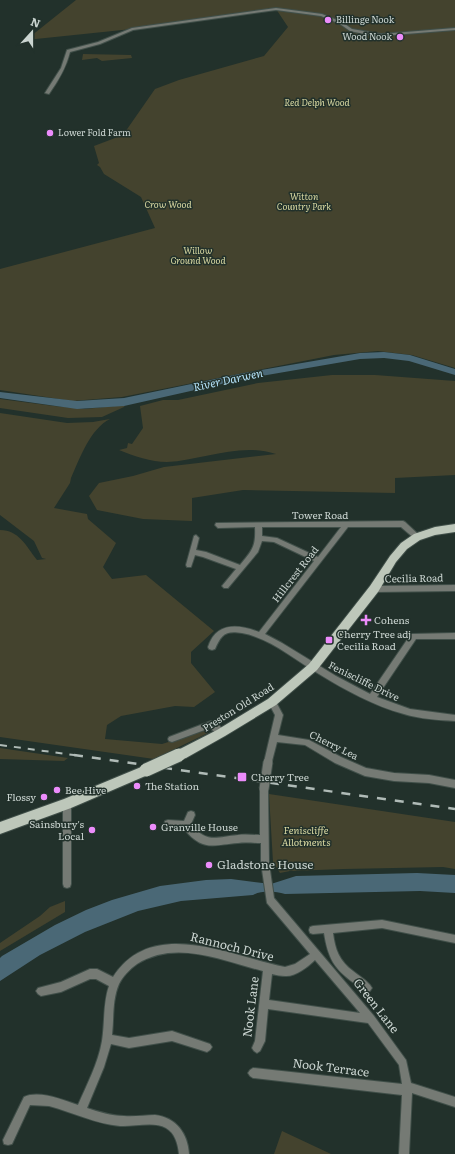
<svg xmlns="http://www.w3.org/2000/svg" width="455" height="1154" font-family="Literata,serif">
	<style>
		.green { fill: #44432e }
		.water { fill: #4a6876 }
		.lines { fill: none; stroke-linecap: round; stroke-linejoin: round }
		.river { fill: #4a6876; fill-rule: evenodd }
		.minor-casing { stroke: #404f49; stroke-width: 2 }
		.primary-casing { stroke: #404f49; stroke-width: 2 }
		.minor { fill: #757a74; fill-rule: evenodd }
		.primary { fill: #bdc7ba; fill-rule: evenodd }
		.rail-far1 { stroke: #b0bbb7; stroke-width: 2; stroke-dasharray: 7 7; stroke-linecap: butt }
		.rail { stroke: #b0bbb7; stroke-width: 2.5; stroke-dasharray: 9 9; stroke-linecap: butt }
		.minor-bridge-casing { stroke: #404f49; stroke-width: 11; stroke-linecap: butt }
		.primary-bridge-far1-casing { stroke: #404f49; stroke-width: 12; stroke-linecap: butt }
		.primary-bridge-casing { stroke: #404f49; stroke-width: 15; stroke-linecap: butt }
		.minor-bridge { stroke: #757a74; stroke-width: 9 }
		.primary-bridge-far1 { stroke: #bdc7ba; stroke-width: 10 }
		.primary-bridge { stroke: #bdc7ba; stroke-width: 13 }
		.poi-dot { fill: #ec8cfb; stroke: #22312b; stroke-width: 1.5 }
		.labels { text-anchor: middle; stroke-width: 3; stroke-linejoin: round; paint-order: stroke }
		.far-poi-label { font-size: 9px; fill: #cbd5d1; stroke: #22312b; text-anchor: start }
		.far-park-label { font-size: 9px; font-style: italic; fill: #dbdaa3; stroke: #22312b }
		.street-label { font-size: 10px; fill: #cbd5d1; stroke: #22312b }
		.poi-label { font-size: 10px; fill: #cbd5d1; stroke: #22312b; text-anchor: start }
		.park-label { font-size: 10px; font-style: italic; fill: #dbdaa3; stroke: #22312b }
		.water-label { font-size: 11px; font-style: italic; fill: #b5e3fa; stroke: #22312b }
		.near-poi-label { font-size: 12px; fill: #cbd5d1; stroke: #22312b; text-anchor: start }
		.near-street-label { font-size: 12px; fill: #cbd5d1; stroke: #22312b }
	</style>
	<rect width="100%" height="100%" fill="#22312b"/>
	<path class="green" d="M76,0H455V368L412,355L378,351L334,355L122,397L72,401L0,390V269L155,228L141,197L104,174L100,167L97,165L99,163L94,146L123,135L155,89L179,80L264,56L288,27L276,9L132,29L26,40Z
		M83,54L131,55L132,58L102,61L97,58L82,60Z
		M332,375H375L455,381V475L395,478V493L243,490L192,498V521L143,519L97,510L89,496L99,483L133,476L164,467L276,454C240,442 203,460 167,462C151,462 134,456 119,450L127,448L128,443L132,444L143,428L140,406L163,400H178L258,383Z
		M0,399L54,406L85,409L125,405L124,407L102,417L68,418L0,408Z
		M0,413L67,423L93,422L110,419C90,429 80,458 71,478L70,483L54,508L87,514L88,519L116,543L103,567L112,579L146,575L214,631L191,652V663L215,692L194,707L175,706L121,716L107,725L105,739L162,744L207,730L208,733L154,759L0,737V530C19,530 26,546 37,560L46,559L42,558L34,541L0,515Z
		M0,748L68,758L64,761L0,759Z
		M269,794L455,822V869L443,867L344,869L290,871L280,873L273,862Z
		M65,901V912L0,951V943L40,916L50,907Z
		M282,1131L331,1154H274Z"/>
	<path class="water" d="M417,873L455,875V893L420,891L285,894C275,891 262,890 253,895L181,901L138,911L85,932L40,955L0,981V958L2,956L55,925L86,910L112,900L160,886L206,880L231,879L271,884L296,876Z"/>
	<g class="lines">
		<path class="river" d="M384,352L410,355L455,369V375L409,361L384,358L360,359L244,379L124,406L77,409L0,398V392L77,401L124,398L244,373L360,353Z"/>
		<g class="minor-casing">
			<path id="minor" d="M276,8L322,14L342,22L352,29L381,34L455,28V30L381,36L364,34L350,31L340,24L321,16L276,10L133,30L100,44L70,52C66,68 58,81 49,94L45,93L61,68L67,50L98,42L132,28Z
				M403,521L405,522L419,535L420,537L419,539H415L401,527H348L265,634L282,643L336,676L370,694L411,634L455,633V639H416L377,697L410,709L455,715V721C438,720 420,719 404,714C374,706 345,690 319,674C295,660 270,638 242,633C225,630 221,635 215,649L212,650L209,649L208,647C216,622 238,624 259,632L314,561L274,542L262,541L258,552L228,588H224L222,586L236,569L203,557L195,555L191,567H187L186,565L194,536L196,535L199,538L196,550L206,552L240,565C252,550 256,547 255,527L218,528L215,525L216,523ZM262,527H341L318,557L277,538L262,536Z
				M455,585V591L374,592L372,591L370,589L372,587L374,586Z
				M272,699L275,700L283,715L278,735L309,740L341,757L366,768L394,773L429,775L455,780V788L429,783L394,781L365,776L335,763L305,745L277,742L271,765L268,766L265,765L264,762L275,715L268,702L269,700Z
				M211,721C216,722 223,728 225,733L224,735L221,736L218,735L210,728L172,742L169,741L168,739L169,737Z
				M264,785L267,786L268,789L269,863L274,898L374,1016L406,1060L411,1083L455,1097V1107L412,1093L409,1154H399L402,1095L253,1078L250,1076L248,1073L250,1070L253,1068L402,1084L399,1065L368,1023L268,1009L265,1041L260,1051L257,1053L254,1051L252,1048L255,1041L263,971C223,961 176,939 137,964C130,969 123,976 119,984C112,1000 114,1018 112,1035L129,1038L172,1031L210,1044L212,1047L210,1050L207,1052L172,1041L129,1048L111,1044L104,1067L87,1108C99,1112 111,1116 124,1116C134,1117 145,1115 155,1115C176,1117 188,1134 189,1154H179C178,1144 175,1133 166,1128C154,1121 133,1127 120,1126C96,1124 72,1112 49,1106L30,1105L12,1144L8,1145L4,1144L3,1140L24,1097C39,1090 63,1100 78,1105C87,1084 98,1064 102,1041C105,1022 103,1003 109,986L96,979H90L61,992L41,996L38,994L36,991L38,988L61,982L90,969H97L113,977C152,916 230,956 285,967L295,964L310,954L267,903L261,863V843C253,843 246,842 238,843C213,845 203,852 184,829L165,827L164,824L165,821L168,820L184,821L188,812L191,811L194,812L195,815L191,824C207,844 216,837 238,835C245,834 253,835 260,835V789L261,786ZM315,960L360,1013L269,1000L272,974C276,975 281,976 285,976C295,977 308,967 315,960Z
				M67,800L70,801L71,804V884L70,887L67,888L64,887L63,884V804L64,801Z
				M382,920L455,935V943L382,928L333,933C335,949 339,961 353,971C359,976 365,979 370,985L372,988L370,991L367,993C362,991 359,986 354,983C334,969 328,958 324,933L313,934L310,933L309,930L310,927L313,926Z"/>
		</g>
		<g class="primary-casing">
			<path id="primary" d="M455,524V532L435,535L420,540L407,549L396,562L378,592L317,670L276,705L225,736L186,758L182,759L178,758L176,754L178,750L217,730L268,699L309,664L370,586L390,556L401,543L414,534L435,527Z
				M146,765L150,766L152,770L150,774L71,808L0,834V822L64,799Z"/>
		</g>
		<use href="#minor" class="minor"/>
		<use href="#primary" class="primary"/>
		<path class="rail-far1" d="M0,745L81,756"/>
		<path class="rail" d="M74,755L455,809"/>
		<g class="minor-bridge-casing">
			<path id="minor-bridge" d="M264,789L268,762"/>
		</g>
		<g class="primary-bridge-far1-casing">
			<path id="primary-bridge-far1" d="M177,756L182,754"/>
		</g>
		<g class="primary-bridge-casing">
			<path id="primary-bridge" d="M146,770L179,755"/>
		</g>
		<use href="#minor-bridge" class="minor-bridge"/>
		<use href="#primary-bridge-far1" class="primary-bridge-far1"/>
		<use href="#primary-bridge" class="primary-bridge"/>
	</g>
	<g class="poi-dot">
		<circle cx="328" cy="20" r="4"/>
		<circle cx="400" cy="37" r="4"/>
		<circle cx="50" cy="133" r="4"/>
		<path d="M364 614h4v4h4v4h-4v4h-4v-4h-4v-4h4z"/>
		<rect x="325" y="636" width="8" height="8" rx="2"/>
		<rect x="237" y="772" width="10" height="10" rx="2"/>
		<circle cx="137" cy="786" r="4"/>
		<circle cx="57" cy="790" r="4"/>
		<circle cx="44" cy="797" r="4"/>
		<circle cx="153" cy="827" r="4"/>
		<circle cx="92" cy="830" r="4"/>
		<circle cx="209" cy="865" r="4"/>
	</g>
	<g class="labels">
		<g class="far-poi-label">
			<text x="336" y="23">Billinge Nook</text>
			<text x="392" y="40" text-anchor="end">Wood Nook</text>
			<text x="58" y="136">Lower Fold Farm</text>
		</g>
		<g class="far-park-label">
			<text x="317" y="106">Red Delph Wood</text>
			<text x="304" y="200">Witton<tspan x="304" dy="10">Country Park</tspan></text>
			<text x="168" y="208">Crow Wood</text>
			<text x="198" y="254">Willow<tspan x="198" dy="10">Ground Wood</tspan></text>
		</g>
		<g class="street-label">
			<text x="320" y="519">Tower Road</text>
			<text transform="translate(295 574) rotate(-52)" y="4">Hillcrest Road</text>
			<text transform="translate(414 578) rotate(-1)" y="4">Cecilia Road</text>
			<text transform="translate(364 681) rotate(26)" y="4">Feniscliffe Drive</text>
			<text transform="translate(238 707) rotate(-32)" y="4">Preston Old Road</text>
			<text transform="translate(334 745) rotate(26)" y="4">Cherry Lea</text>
		</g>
		<g class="poi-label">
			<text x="374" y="624">Cohens</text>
			<text x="337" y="638">Cherry Tree adj<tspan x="337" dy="12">Cecilia Road</tspan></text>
			<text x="251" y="781">Cherry Tree</text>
			<text x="145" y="790">The Station</text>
			<text x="65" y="794">Bee Hive</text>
			<text x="36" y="801" text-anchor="end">Flossy</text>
			<text x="84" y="828" text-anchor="end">Sainsbury's<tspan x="84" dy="12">Local</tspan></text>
			<text x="161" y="831">Granville House</text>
		</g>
		<g class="park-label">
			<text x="306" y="834">Feniscliffe<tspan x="306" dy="12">Allotments</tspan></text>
		</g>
		<g class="water-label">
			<text transform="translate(228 380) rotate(-12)" y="4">River Darwen</text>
		</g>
		<g class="near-poi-label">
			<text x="217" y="869">Gladstone House</text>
		</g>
		<g class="near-street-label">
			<text transform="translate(232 947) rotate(14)" y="4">Rannoch Drive</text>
			<text transform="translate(376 1006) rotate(52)" y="4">Green Lane</text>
			<text transform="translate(251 1007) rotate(-83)" y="4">Nook Lane</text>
			<text transform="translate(331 1068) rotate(7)" y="4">Nook Terrace</text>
		</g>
	</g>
	<g transform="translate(32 32) rotate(21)" stroke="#22312b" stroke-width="3" paint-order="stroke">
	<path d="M0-3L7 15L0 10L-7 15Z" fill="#cbd5d1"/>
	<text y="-6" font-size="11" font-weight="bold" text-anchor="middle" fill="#cbd5d1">N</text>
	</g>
</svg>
